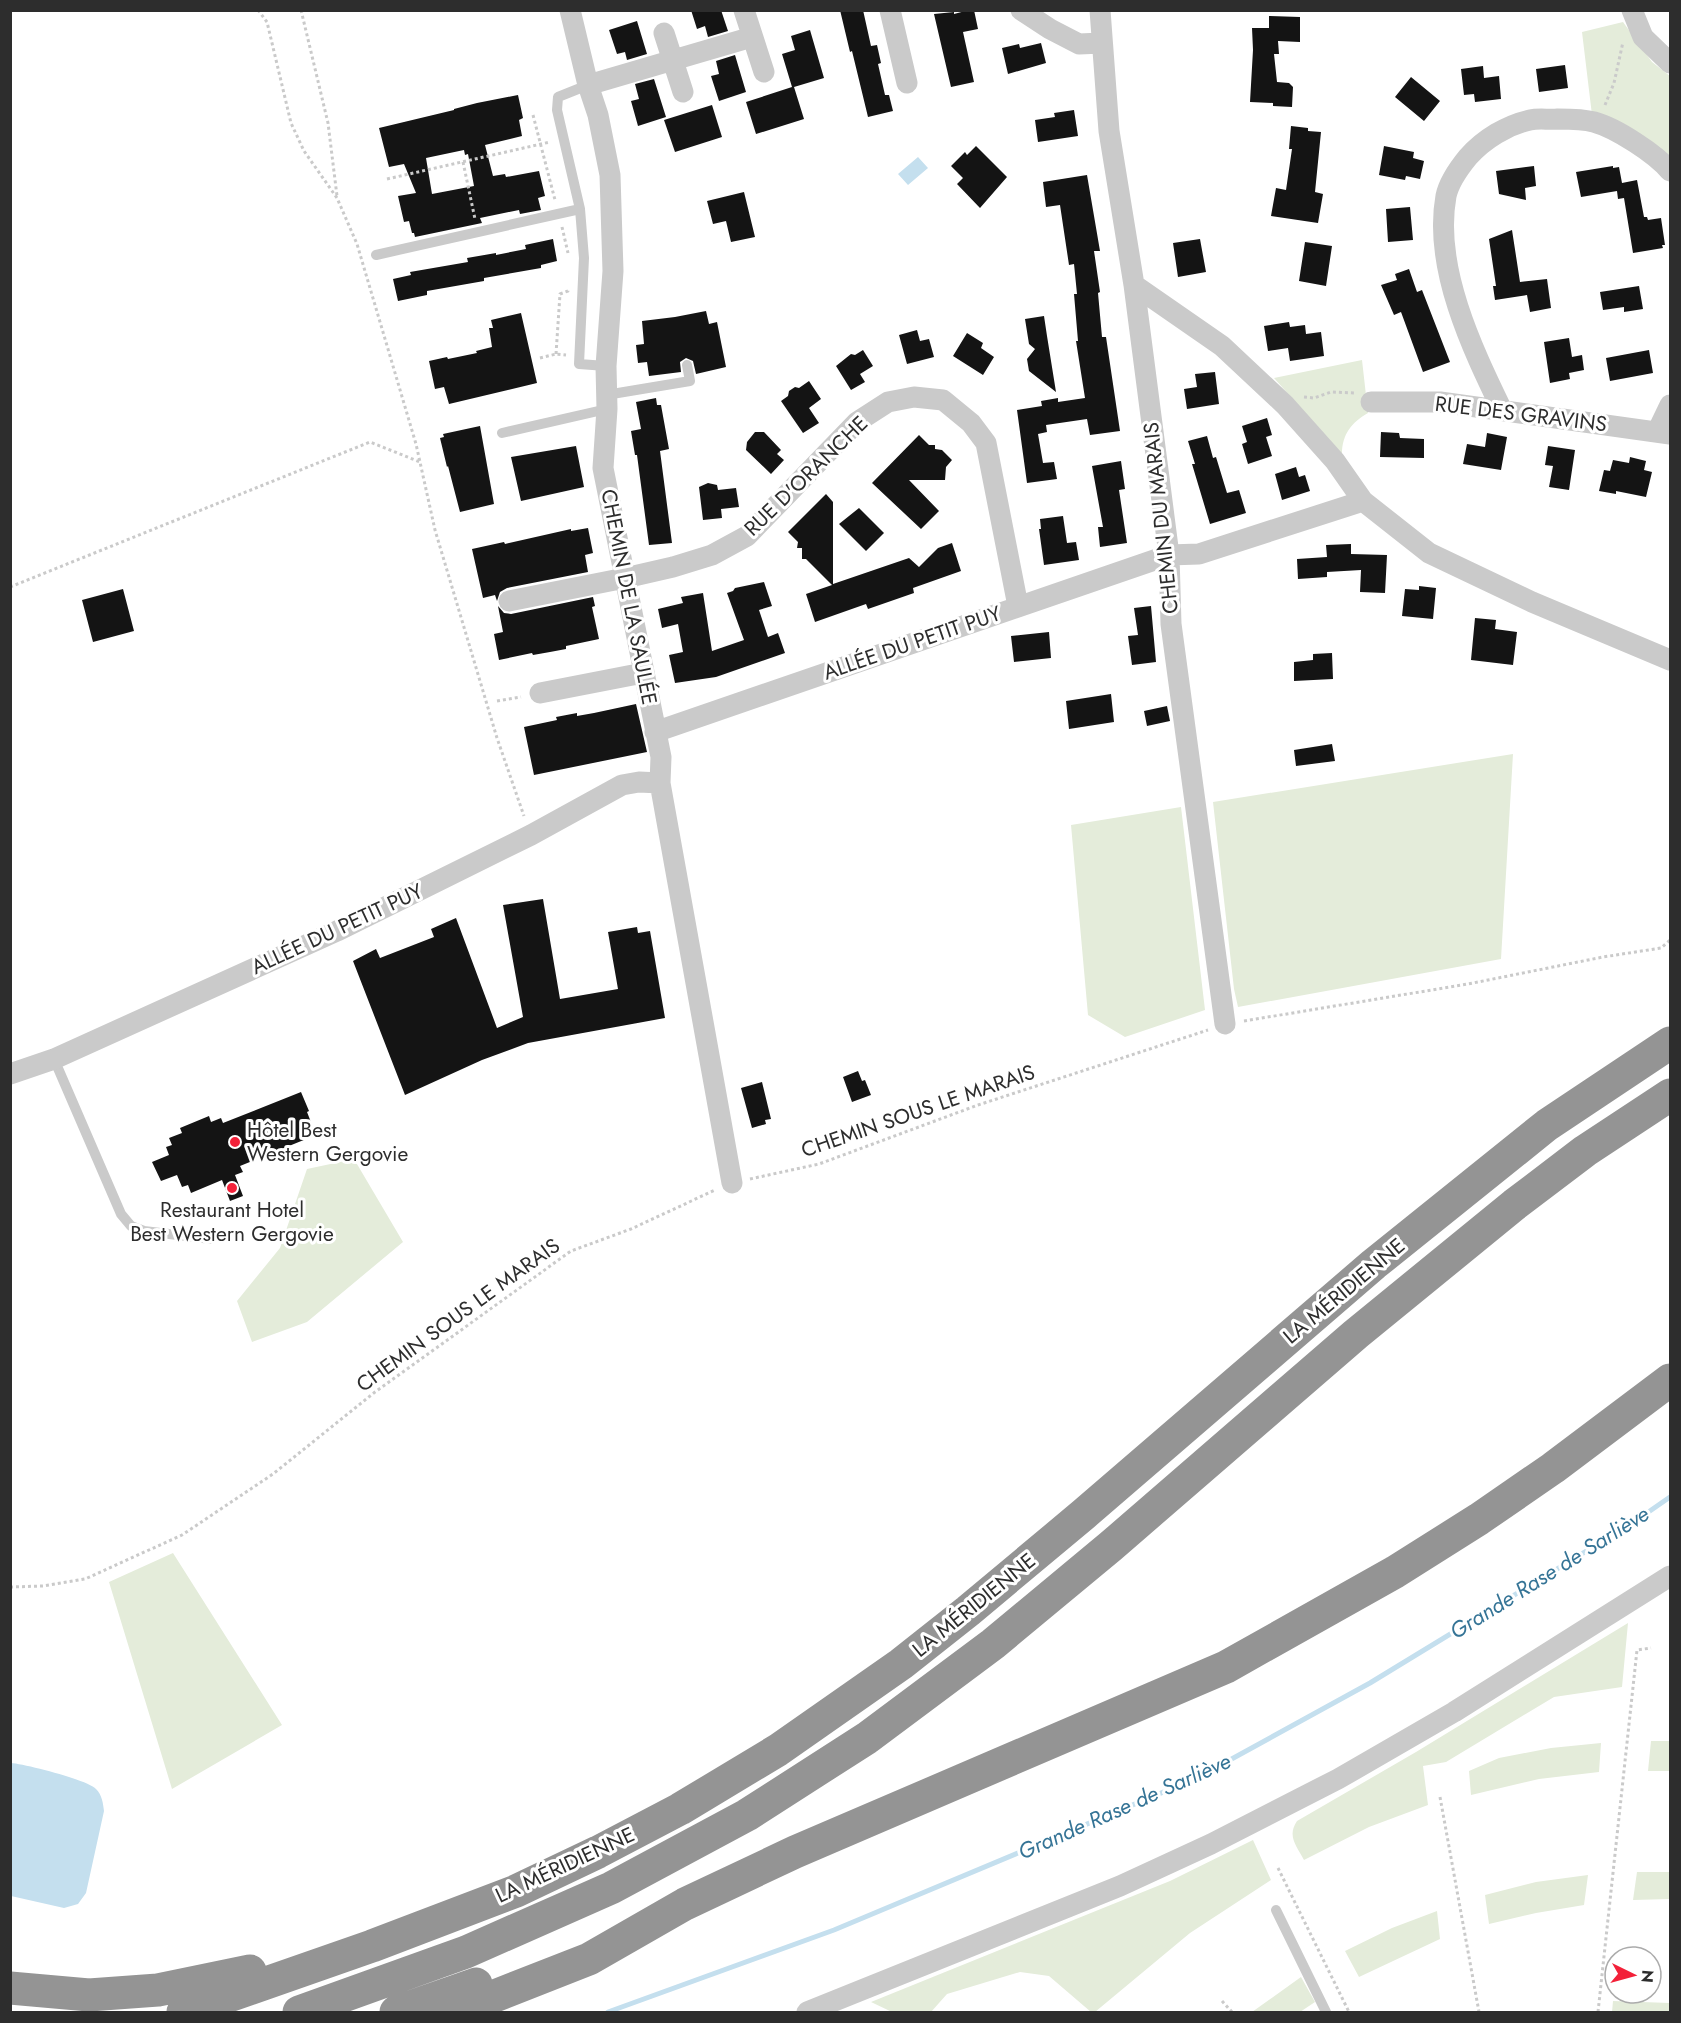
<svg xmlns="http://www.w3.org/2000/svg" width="1681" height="2023" font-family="Jost,sans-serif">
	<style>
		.green { fill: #e4ecda }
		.water { fill: #c4dfee }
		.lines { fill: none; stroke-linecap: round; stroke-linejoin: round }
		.stream { stroke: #c4dfee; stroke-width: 5 }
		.building { fill: #141414; fill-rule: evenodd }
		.path { stroke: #cacaca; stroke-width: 3; stroke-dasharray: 3 3; stroke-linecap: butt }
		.service { stroke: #cacaca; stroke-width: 10 }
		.minor { stroke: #cacaca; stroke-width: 21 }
		.motorway { stroke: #949494; stroke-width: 33 }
		.poi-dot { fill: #f32139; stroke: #fff; stroke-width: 2 }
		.labels { text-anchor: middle; stroke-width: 6; stroke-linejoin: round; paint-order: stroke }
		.street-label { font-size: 21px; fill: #2d2d2d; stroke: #fff }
		.poi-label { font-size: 21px; fill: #2d2d2d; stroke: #fff; text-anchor: start }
		.water-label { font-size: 22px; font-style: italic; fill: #357496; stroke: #fff }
	</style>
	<rect width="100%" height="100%" fill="#fff"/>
	<path class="green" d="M1623,22L1652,62L1670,76V157L1592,115L1582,32Z
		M1362,360L1368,413C1352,422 1342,434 1342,454L1274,378Z
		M1513,754L1501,959L1238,1007L1234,989L1213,802Z
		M1181,807L1205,1010L1125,1037L1088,1015L1071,825Z
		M354,1159L403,1242L307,1322L252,1342L237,1301L280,1248L307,1169Z
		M173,1553L282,1725L172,1789L109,1582Z
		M1628,1623L1622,1687L1554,1697L1446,1762L1423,1766L1428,1805L1369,1827L1304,1860C1296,1845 1287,1836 1297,1821L1416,1752Z
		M1651,1741H1670V1771H1648Z
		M1601,1743L1599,1772L1539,1779L1471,1795L1469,1771L1499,1758L1551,1748Z
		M1253,1840L1271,1880L1190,1933L1095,2012H1091L1049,1976L1020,1972L947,1994L931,2012H892L871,2002L1170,1881Z
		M1637,1872H1670V1899L1633,1900Z
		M1588,1875L1584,1905L1536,1913L1489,1924L1485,1895L1536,1882Z
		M1437,1911L1440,1939L1359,1977L1345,1951L1392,1928Z
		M1301,1977L1315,2002L1300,2012H1252Z
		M1613,2001L1670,2003V2012H1612Z"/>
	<path class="water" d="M918,157L928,168L908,185L898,174Z
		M11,1763C25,1764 88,1780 96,1789C102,1795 103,1803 104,1811L86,1893L78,1904L64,1908L11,1896Z"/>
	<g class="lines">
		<path class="stream" d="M608,2012L834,1930L1197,1778L1370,1683L1634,1522L1670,1497"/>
	</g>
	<path class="building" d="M691,10H721L728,31L708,37L705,26L697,29Z
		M840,10H863L871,46L877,45L881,63L878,64L885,95H889L893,111L868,117L852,51L850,52Z
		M969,10H974L978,29L963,32L974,82L951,87L934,14L954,12V14Z
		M1269,16L1300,17V42L1278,41L1279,54H1274L1277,82L1289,83L1293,87L1292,107L1273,106V103L1250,102L1253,50L1252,28H1269Z
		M637,21L647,54L627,60L625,52L617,54L609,30Z
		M810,30L824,78L794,87L804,119L756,134L746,102L792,87L782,54L795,50L791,36Z
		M1041,43L1046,63L1008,74L1002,48L1019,44L1020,48Z
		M735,55L746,92L719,101L711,76L719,74L716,61Z
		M1565,65L1568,88L1539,92L1536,69Z
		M1483,66L1484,78L1499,76L1501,99L1475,102L1474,94L1464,95L1461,69Z
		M1411,77L1440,101L1424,121L1395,97Z
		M654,79L666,117L638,126L631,101L639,99L635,84Z
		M518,95L523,118L519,120L522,136L485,145L493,176L505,174L506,177L539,171L545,196L538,198L541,210L520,214L519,210L480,218L482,223L415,237L414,233H412L409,221L404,222L398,196L416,193L404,164L389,167L379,128L454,110V109L477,103ZM464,150L465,155L468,154L474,186L432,194L426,158Z
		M712,105L722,137L675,152L664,120Z
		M1074,110L1078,136L1038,142L1035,120L1055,117L1054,113Z
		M1291,126L1308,128V131L1321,132L1315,192L1323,194L1318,223L1271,216L1276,188L1286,190L1292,149H1289Z
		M976,146L1007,177L980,208L957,184L963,178L951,166L965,152L967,155Z
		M1384,146L1414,152L1413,158L1424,161L1420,179L1406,176L1405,180L1379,175Z
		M1534,166L1536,186L1525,188L1526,200L1499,194L1496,171Z
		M1613,166V168L1619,167L1622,183L1637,180L1644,217H1647L1648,220L1661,218L1665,245H1662L1663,248L1633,253L1624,198L1618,199L1617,191L1581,197L1576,172Z
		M1087,175L1100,251H1094L1100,292L1098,293L1102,337H1106L1120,431L1090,435L1087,419L1046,425L1047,432L1038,434L1043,463L1054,462L1057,479L1027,483L1017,410L1042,406L1041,401L1058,398V402L1085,398L1076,341H1078L1074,294H1077L1074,264L1069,265L1060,205L1046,207L1043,182Z
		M744,192L755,237L731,242L726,221L713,224L707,201Z
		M1410,207L1413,240L1388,242L1386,209Z
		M1512,230L1520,282L1547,279L1551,308L1530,312L1527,295L1495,300L1493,286H1496L1489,239Z
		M553,239L557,261L541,265V268L484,278V281L427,291V295L398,301L393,279L411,275L410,272L468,262L467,258L496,253V255L526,249L525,245Z
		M1200,239L1206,272L1178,277L1173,243Z
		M1305,242L1332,246L1326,286L1299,281Z
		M1409,269L1417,292L1422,290L1450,362L1423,372L1401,312L1394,315L1381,285L1397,280L1395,274Z
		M1639,286L1643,309L1624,312V307L1603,310L1600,292Z
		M706,311L709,324L717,322L726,367L696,374L693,361L686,358L680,362L681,372L649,376L647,362L638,363L636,345L644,344L642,321L675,317Z
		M521,313L537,383L449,404L444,387L435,389L429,361L447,357L448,359L477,353L476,351L492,347L489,328H493L491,320Z
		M1044,316L1047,336L1056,392L1029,371L1027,359L1035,349L1029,344L1025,319Z
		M1289,322L1290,327L1305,325L1306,334L1321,332L1324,356L1290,361L1288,348L1268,351L1264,326Z
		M917,330L920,341L929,339L934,357L907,364L899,335Z
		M967,333L983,343L981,348L994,357L983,375L953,356Z
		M1569,338L1572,357L1582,355L1584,370L1569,373L1570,379L1550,383L1544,342Z
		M863,350L873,366L860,374L865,382L851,390L836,366L851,354L855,355Z
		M1649,350L1653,373L1610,381L1606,358Z
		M1215,372L1219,404L1187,409L1184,389L1197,387L1195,374Z
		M809,381L821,399L809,408L819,423L803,433L781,401L788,396L789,391L795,387L799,388Z
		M656,398L657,405H661L669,449L660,451L672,543L649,545L637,455H635L631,431L641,429L636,402Z
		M1267,418L1272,435L1266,437L1272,456L1248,464L1242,444L1247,442L1242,426Z
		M480,426L494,504L460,512L448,466L447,467L440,438L444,437L443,434Z
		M755,432H764L781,450L777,454L784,460L771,474L746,450L747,442Z
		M1381,432L1399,433L1400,438L1424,439V458L1380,457Z
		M1487,433L1507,437L1501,470L1463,464L1467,444L1485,447Z
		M919,435L929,445H935V449L942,450L952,460L946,467L945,480H909L939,511L921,529L872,483Z
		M1207,436L1213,458L1216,457L1227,493L1239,490L1246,513L1210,524L1192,464H1195L1188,441Z
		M576,446L584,487L521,501L511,457Z
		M1548,446L1575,450L1569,490L1549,487L1553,466L1545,465Z
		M1630,457L1646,461L1644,470L1652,472L1646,497L1616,491V494L1599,491L1604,470L1610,471L1613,460L1629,463Z
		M1121,461L1125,489L1119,490L1127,543L1100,547L1098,527H1103L1092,466Z
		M1296,467L1299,477L1305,475L1310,491L1282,500L1275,474Z
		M708,483L717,485L718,490L736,488L739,507L721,509L722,518L703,520L699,487Z
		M826,494L833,502V584L909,558L919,567L938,548L952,543L961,571L913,588L914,593L868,609L866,604L815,622L806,594L832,585L806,559H802V548H797L798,542L788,532Z
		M859,508L884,533L866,551L839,524Z
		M1063,516L1067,543L1076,542L1079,560L1044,565L1039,529H1041L1040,519Z
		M588,528L593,553L585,555L588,572L507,588L500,592L497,601L495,595L483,598L472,549L504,542L505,544L571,529V531Z
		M1351,544V554L1387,555L1385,593L1360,592L1361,570L1327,572V577L1298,579L1297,559L1327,557L1326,545Z
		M764,582L772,606L759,610L768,637L778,633L785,653L716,677L675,683L669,655L683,652L678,624L662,628L658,609L683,603L681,597L703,593L712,651L744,640L727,593L733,591L735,588Z
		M1419,586L1436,588L1433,619L1402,616L1405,589L1419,590Z
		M123,589L134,631L93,642L82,600Z
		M593,597L595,606L592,607L599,639L566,646V649L550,652L533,655L532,653L499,660L494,634L503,632L498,606L504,613L511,614Z
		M1151,606L1156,662L1132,665L1128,636L1138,635L1134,608Z
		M1475,618L1496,620L1495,629L1517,632L1513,665L1471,660Z
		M1049,632L1051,658L1014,662L1011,636Z
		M1332,653L1333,679L1294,681V662L1313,660V654Z
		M1111,694L1114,722L1069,729L1066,701Z
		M636,704L647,752L534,775L524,727L557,720L556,717L577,713V716L594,713Z
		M1167,706L1170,721L1147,726L1144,711Z
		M1332,744L1335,761L1296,766L1294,750Z
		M543,899L560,999L618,989L608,932L637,927L638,933L650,931L665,1018L528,1043L482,1060L405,1095L353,961L376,949L380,958L434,937L431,929L456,918L497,1028L523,1017L503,905Z
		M858,1071L862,1081L865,1080L871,1095L852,1102L843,1077Z
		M762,1082L771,1119L765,1120L766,1124L752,1128L741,1088Z
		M301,1092L309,1111L307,1112L316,1135L240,1166L243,1172L235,1175L243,1196L230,1201L222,1180L191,1193L188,1185L182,1187L177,1175L161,1181L152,1162L169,1155L166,1147L172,1145L169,1138L182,1133L180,1128L209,1116L211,1122L221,1118L223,1123Z"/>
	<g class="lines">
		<path class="path" d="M258,10L267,22L291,123L304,151L337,198L357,244L416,444L435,530L497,738L524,816
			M301,10L328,123L337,196
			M1605,105L1614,83L1623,42
			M533,115L555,200
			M463,162L475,219
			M387,179L550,142
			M562,227L568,253
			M556,354L560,294L568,291V289
			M540,358L556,354L566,355
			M1304,397L1314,398L1331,392L1356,393
			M10,587L370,442L420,462
			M497,701L521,697
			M1244,1021L1468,984L1603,957L1661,948L1670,940
			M750,1179L819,1164L978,1105L1208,1030
			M10,1587L43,1586L85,1579L182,1535L273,1474L375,1392L571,1251L631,1229L715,1190
			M1440,1797L1479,2012
			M1278,1868L1349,2012
			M1222,2001L1232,2012
			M1598,2012L1637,1650L1651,1648"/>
		<path class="service" d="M588,85L558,97L557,110L580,209L584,258L579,364L606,366
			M376,255L580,209
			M606,395L690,381L687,365
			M502,433L607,409
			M54,1059L121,1214L131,1226L144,1231L211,1239
			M1276,1910L1326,2012"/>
		<path class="minor" d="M570,10L588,85L598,115L610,175L613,271L606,366L607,409L603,468L661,757L660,783L732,1183
			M744,10L764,72
			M890,10L907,83
			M1021,10L1050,29L1079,44L1102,43
			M1100,10L1109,131L1134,285L1169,555L1171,624L1225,1024
			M1632,10L1643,37L1670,63
			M664,33L683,92
			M588,85L752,37
			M1134,285L1222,346L1285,405L1335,461L1363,501L1429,553L1532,602L1670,660
			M1371,402H1440L1670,434
			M1502,410C1472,348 1433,267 1446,196C1449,182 1459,168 1468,157C1484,139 1507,125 1530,120C1539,118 1549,120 1558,119C1569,119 1583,119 1594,122C1616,128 1656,154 1670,171
			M1657,432L1670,405
			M509,601L625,578L673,567L712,555L747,536L857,422L888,402L914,397L943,400L971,423L986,443L1018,606
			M540,693L643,673
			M655,732L1169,555L1199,554L1363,501
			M10,1074L54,1059L337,931L531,835L622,785L639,782L660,783
			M807,2012L1120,1886L1211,1844L1338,1779L1454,1712L1670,1576"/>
		<path class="motorway" d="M10,1988L89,1995L158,1990L250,1971
			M183,2012L372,1946L516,1891L598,1852L680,1809L778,1750L901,1664L968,1611L1084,1514L1374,1264L1547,1125L1670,1043
			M299,2012L466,1952L611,1888L747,1815L867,1738L993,1644L1111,1546L1356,1334L1514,1205L1585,1151L1670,1095
			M396,2012L476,1984
			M454,2012L589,1959L685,1904L795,1852L1226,1667L1395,1572L1479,1519L1553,1468L1670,1380"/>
	</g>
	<g class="poi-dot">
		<circle cx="235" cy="1142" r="6"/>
		<circle cx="232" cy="1188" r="6"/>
	</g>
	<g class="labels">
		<g class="street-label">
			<text transform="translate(1521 414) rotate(7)" y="7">RUE DES GRAVINS</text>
			<text transform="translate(806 476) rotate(-44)" y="7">RUE D'ORANCHE</text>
			<text transform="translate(1161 518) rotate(-96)" y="7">CHEMIN DU MARAIS</text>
			<text transform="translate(629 597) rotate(79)" y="7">CHEMIN DE LA SAULÉE</text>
			<text transform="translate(912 643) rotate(-19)" y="7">ALLÉE DU PETIT PUY</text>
			<text transform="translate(337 929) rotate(-25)" y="7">ALLÉE DU PETIT PUY</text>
			<text transform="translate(918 1111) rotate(-19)" y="7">CHEMIN SOUS LE MARAIS</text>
			<text transform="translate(1344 1291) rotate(-40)" y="7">LA MÉRIDIENNE</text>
			<text transform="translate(458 1315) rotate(-36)" y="7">CHEMIN SOUS LE MARAIS</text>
			<text transform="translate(974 1605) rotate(-39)" y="7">LA MÉRIDIENNE</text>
			<text transform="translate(565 1865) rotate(-25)" y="7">LA MÉRIDIENNE</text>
		</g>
		<g class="poi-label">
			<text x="247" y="1137">Hôtel Best<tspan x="247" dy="24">Western Gergovie</tspan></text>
			<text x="232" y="1217" text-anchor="middle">Restaurant Hotel<tspan x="232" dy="24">Best Western Gergovie</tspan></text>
		</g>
		<g class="water-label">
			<text transform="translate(1549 1572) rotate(-32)" y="8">Grande Rase de Sarliève</text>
			<text transform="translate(1124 1806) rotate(-24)" y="8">Grande Rase de Sarliève</text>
		</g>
	</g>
	<rect width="1681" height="2023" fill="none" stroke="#2d2d2d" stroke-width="24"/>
	<g transform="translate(1633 1975) rotate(95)"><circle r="28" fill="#ffffff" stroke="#ababab" stroke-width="1.5"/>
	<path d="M0-4.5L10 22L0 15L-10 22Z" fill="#f32139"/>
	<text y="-9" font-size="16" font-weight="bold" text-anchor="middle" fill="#2d2d2d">N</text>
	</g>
</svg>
